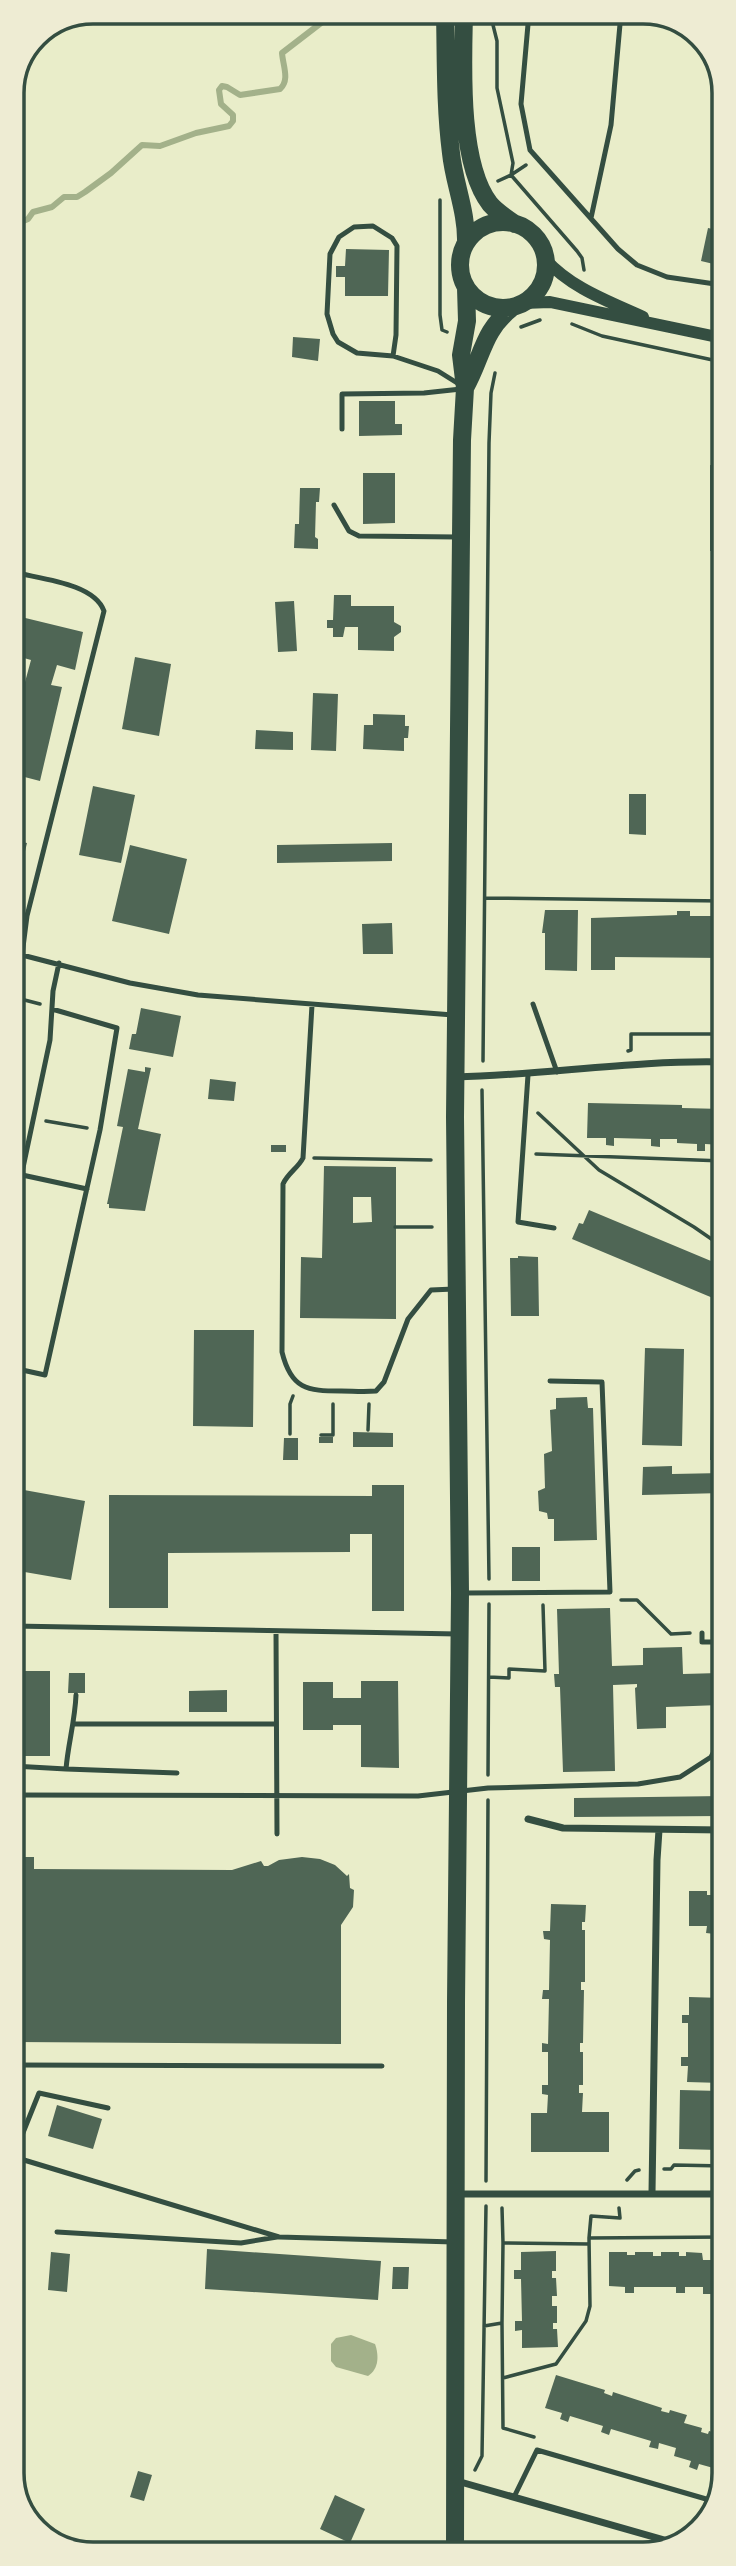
<svg xmlns="http://www.w3.org/2000/svg" width="736" height="2566" font-family="'Libre Baskerville',serif">
	<style>
		.water { fill: #a3b18a }
		.lines { fill: none; stroke-linecap: round; stroke-linejoin: round }
		.stream { stroke: #a3b18a; stroke-width: 6 }
		.building { fill: #4f6655; fill-rule: evenodd }
		.path { stroke: #344e41; stroke-width: 3.5 }
		.service { stroke: #344e41; stroke-width: 5 }
		.minor { stroke: #344e41; stroke-width: 7 }
		.tertiary { stroke: #344e41; stroke-width: 12 }
		.primary { stroke: #344e41; stroke-width: 18 }
		.rim { fill: none; stroke: #344e41; stroke-width: 3.5 }
	</style>
	<rect width="100%" height="100%" fill="#e9edc9"/>
	<path class="water" d="M351,2335L375,2344C379,2355 379,2369 368,2376L336,2367L331,2361V2344L336,2338Z"/>
	<g class="lines">
		<path class="stream" d="M12,226L28,219L33,212L52,207L64,197H77L85,192L111,173L142,145L160,146L196,133L229,126L233,121V115L221,104L219,90L222,86L227,87L240,95L280,89C290,80 283,66 282,53L334,13"/>
	</g>
	<path class="building" d="M708,228L722,231V266L701,261Z
		M346,249L389,250L388,296H345V277H336V266H345Z
		M293,337L320,339L318,361L292,357Z
		M359,401H395V424H402V435L359,436Z
		M710,465L722,466V551H710Z
		M363,473H395V523L363,524Z
		M300,488H320L319,502H316L315,537L318,539V549L294,548L295,524H299Z
		M334,595H351V606H394V622L401,626V632L394,637V651L358,650V627H345L343,637H333V628H327V620H333Z
		M294,601L297,651L278,652L275,602Z
		M13,615L83,632L75,670L57,665L51,685L62,687L40,781L13,774V714L16,715L31,660L13,655Z
		M135,657L171,664L159,736L122,729Z
		M313,693L338,694L336,751L311,750Z
		M373,714L405,715V726H409L408,738H404V751L363,749L364,725H373Z
		M256,730L293,732V750L255,749Z
		M93,786L135,795L121,863L79,855Z
		M629,794H646V835L629,834Z
		M13,840L27,843L18,880L13,879Z
		M392,843V861L277,863V845Z
		M130,845L187,859L169,934L112,921Z
		M545,910H578L577,971L545,970V933H542Z
		M677,911H690V916H723V958L615,957V970H591V918L677,915Z
		M392,923L393,954H363L362,924Z
		M141,1008L181,1016L173,1057L129,1049L132,1034H136Z
		M145,1067L151,1068L138,1129L161,1134L145,1211L109,1208V1204H107L123,1127L117,1126L128,1069L145,1072Z
		M210,1079L236,1082L234,1101L208,1099Z
		M588,1103L682,1105V1108L723,1109V1145L705,1144V1151H697V1144L677,1143V1139H660V1147L651,1146V1139L614,1138V1146L606,1145V1138H587Z
		M271,1145H286V1152H271Z
		M324,1166L396,1167V1319L300,1318L301,1257L322,1258ZM353,1197H371L372,1222L353,1223Z
		M589,1210L723,1266V1294L720,1301L572,1239L579,1223L583,1224Z
		M518,1256L538,1257L539,1316H511L510,1258H518Z
		M194,1330H254L253,1427L193,1426Z
		M645,1348L684,1349L682,1446L642,1445Z
		M712,1354L723,1355V1460H710Z
		M587,1397L588,1408H593L597,1540L554,1541V1519H548L547,1513L539,1511L538,1491L545,1488L544,1454L552,1451L550,1410L556,1409V1398Z
		M353,1432L393,1433V1447H353Z
		M319,1437H333V1443H319Z
		M284,1438H298V1460H283Z
		M672,1466V1474L723,1473V1493L642,1495L643,1467Z
		M372,1485H404V1611H372V1534H350V1552L168,1553V1608H109V1495L372,1496Z
		M13,1488L85,1501L71,1580L13,1570Z
		M512,1547H540V1581H512Z
		M610,1608L612,1666L643,1665V1648L682,1647L683,1674L719,1673L720,1705L666,1707V1728L637,1729L635,1688L637,1687V1684L613,1685L615,1771L563,1772L560,1687H555L554,1674H559L557,1609Z
		M13,1671H50V1756H13Z
		M69,1673H85V1693H68Z
		M361,1681H398L399,1768L361,1767V1725H333V1730H303V1682H333V1698H361Z
		M227,1690V1712H189V1691Z
		M723,1796V1816L574,1817V1798Z
		M13,1857H34V1869L232,1870L261,1861L264,1866H268L279,1860L302,1857L320,1859L335,1865L347,1876L349,1874L350,1888L354,1890L353,1907L341,1925V2044L14,2042Z
		M689,1891H707V1895H715V1892H723V1927H715V1934L706,1933L707,1926H689Z
		M551,1904L586,1905L585,1922H582V1930H585V1982H581V1990H584L583,2043H580V2052H583V2085H579V2093H583L582,2112H609V2152H531V2113H547L548,2095L542,2094V2085H548V2052H542V2043L548,2044L549,1999H542L543,1990H549L550,1940L544,1939L543,1931H550Z
		M689,1997L723,1998V2016H719V2024H723L722,2059H719V2067H722V2083L687,2082L688,2066H681V2057H688V2023H682V2015H689Z
		M680,2090L720,2091L719,2150L679,2149Z
		M57,2105L102,2119L93,2149L48,2136Z
		M207,2249L381,2261L378,2300L205,2289Z
		M556,2251V2271H552V2278H556L557,2296H552V2306H557V2323H553V2329H557L558,2347L522,2348V2330L515,2331V2321H522L521,2279H514V2270H521V2252Z
		M51,2252L70,2254L67,2292L48,2290Z
		M609,2252H627V2255H635V2252H653V2256H661V2252H679V2256H686V2252L702,2253L703,2260H722L724,2300H720V2294H703V2287H685V2293H676V2287H634V2293H625V2287L609,2286Z
		M393,2267H409L408,2289H392Z
		M556,2375L605,2390L604,2393L612,2396L613,2392L662,2408L661,2411L669,2413L670,2410L687,2415L684,2423L702,2428L701,2432L708,2434L709,2431L724,2435V2471L699,2464L697,2470L689,2467L691,2461L674,2456L676,2448L659,2443L658,2449L649,2447L651,2441L611,2429L609,2435L601,2432L603,2426L570,2416L568,2422L560,2419L562,2413L545,2408Z
		M138,2471L152,2475L144,2501L130,2497Z
		M335,2495L365,2509L350,2543L320,2529Z"/>
	<g class="lines">
		<path class="path" d="M143,12H155
			M490,13L497,41V88L513,163L511,175
			M511,175L526,165
			M498,181L511,175L577,251L582,258L584,270
			M440,200V315L442,330L447,332
			M572,324L602,336L722,362
			M521,327L540,320
			M485,898L723,901
			M13,997L40,1004
			M628,1051L631,1050V1034H723
			M483,1061L489,443L491,393L495,373
			M482,1090L489,1579
			M538,1113L599,1170L694,1227L723,1247
			M46,1121L87,1128
			M536,1154L723,1161
			M314,1158L431,1160
			M395,1227H432
			M368,1430L369,1404
			M290,1434V1404L293,1396
			M321,1435H333V1404
			M621,1600H637L671,1634L690,1633
			M489,1677L509,1678V1669L545,1671L543,1605
			M488,1775L489,1604
			M664,2169H671L674,2165L724,2166
			M627,2180L635,2171L639,2170
			M486,2181L488,1800
			M502,2208L503,2243
			M619,2208L620,2218L591,2216L589,2238L724,2237
			M502,2323L503,2243L589,2244
			M484,2326L502,2323L503,2428L534,2437
			M503,2378L556,2364L586,2321L590,2306L589,2238
			M475,2470L482,2456L486,2206"/>
		<path class="service" d="M529,13L521,104L530,150L618,249L637,265L667,277L722,285
			M591,218L611,125L621,13
			M393,356L396,335L397,246L392,238L373,226L354,227L339,237L330,254L327,314L333,334L338,342L357,353L393,356L438,371L462,386
			M342,429V394L424,393L461,389
			M334,505L349,531L359,536L458,537
			M13,572C40,579 94,583 104,611L27,916
			M13,911L27,916L22,955L130,983L198,995L453,1015
			M533,1004L557,1072
			M312,1005L303,1158C298,1168 288,1173 283,1184L282,1352C291,1389 307,1391 341,1391C352,1391 364,1392 376,1391L384,1382L408,1319L431,1290L454,1289
			M528,1075L518,1222L554,1228
			M13,1173L87,1189
			M13,1215L50,1040L53,991L59,963
			M13,1368L45,1375L100,1130L117,1028L52,1009
			M465,1593L610,1592L602,1382L550,1381
			M13,1626L458,1634
			M276,1631L277,1834
			M702,1633V1642H723
			M76,1695C75,1721 68,1744 66,1769L177,1773
			M75,1724H276
			M13,1766L66,1769
			M13,1795L418,1796L488,1788L638,1784L680,1777L711,1757L723,1735
			M14,2065L382,2066
			M14,2155L39,2093L108,2108
			M14,2157L279,2237L454,2242
			M57,2232L241,2243L277,2237
			M514,2497L537,2450L713,2501"/>
		<path class="minor" d="M456,1077C545,1075 634,1060 723,1062
			M528,1819L563,1828L723,1830
			M652,2193L657,1860L659,1830
			M456,2194H724
			M457,2481L675,2543"/>
		<path class="tertiary" d="M545,259C571,288 608,301 643,317
			M523,303L550,302L722,338"/>
		<path class="primary" d="M445,13C446,59 445,106 451,153C454,183 467,212 466,243
			M464,13C463,63 458,163 490,204C497,212 506,218 515,224
			M460 265a43 43 0 1 1 86 0a43 43 0 1 1-86 0Z
			M465,388C483,356 482,331 513,307
			M455,2553L456,2003L460,1593L455,1117L462,440L465,388L461,355L467,321L466,288"/>
	</g>
	<path d="M0 0H736V2566H0ZM93 24H643A69 69 0 0 1 712 93V2473A69 69 0 0 1 643 2542H93A69 69 0 0 1 24 2473V93A69 69 0 0 1 93 24Z" fill="#eeecd3" fill-rule="evenodd"/>
	<path class="rim" d="M93 24H643A69 69 0 0 1 712 93V2473A69 69 0 0 1 643 2542H93A69 69 0 0 1 24 2473V93A69 69 0 0 1 93 24Z"/>
</svg>
